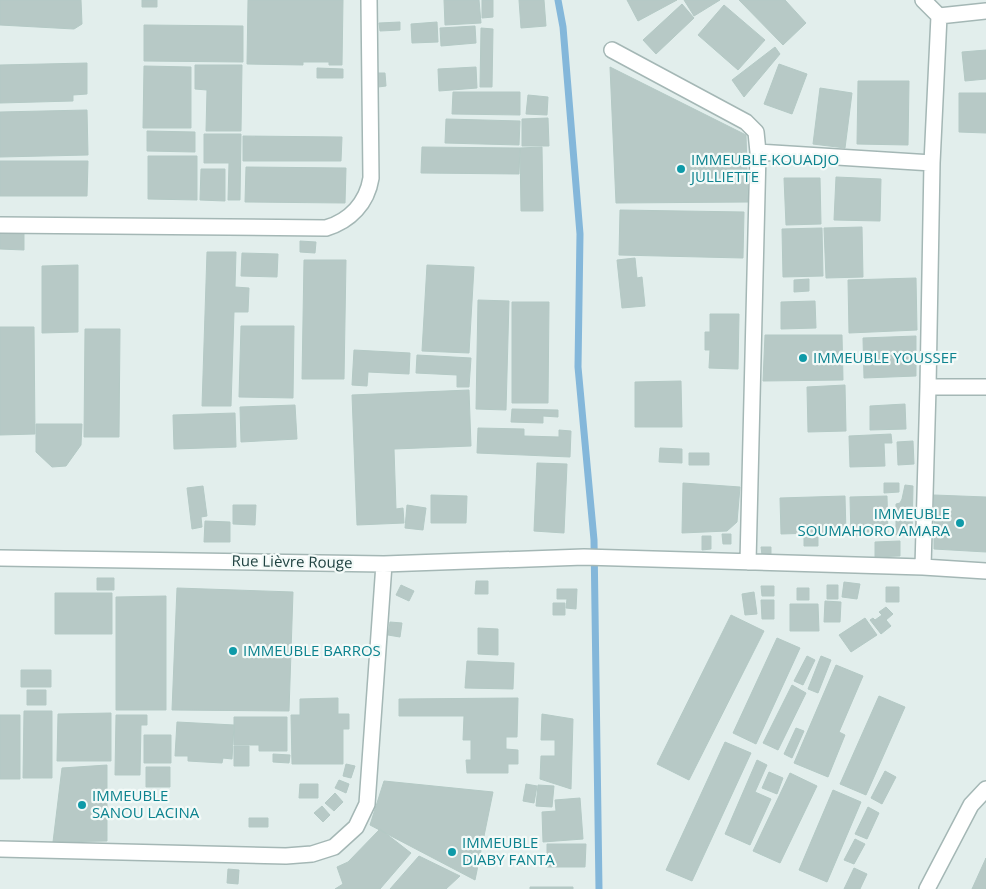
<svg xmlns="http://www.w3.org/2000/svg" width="986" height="889" font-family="'Open Sans',sans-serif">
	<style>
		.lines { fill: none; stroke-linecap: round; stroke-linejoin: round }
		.stream { stroke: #84b7da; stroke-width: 7 }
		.building { fill: #b7c9c6; stroke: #b4c9c5 }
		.minor-casing { stroke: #a4b7b5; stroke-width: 18 }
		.minor { stroke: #fff; stroke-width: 15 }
		.culture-dot { fill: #0f9aa8; stroke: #f3faf8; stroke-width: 2 }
		.labels { text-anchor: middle; stroke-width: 4.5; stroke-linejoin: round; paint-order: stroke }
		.culture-label { font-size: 15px; fill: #0d838f; stroke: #f3faf8; text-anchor: start }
		.street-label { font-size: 15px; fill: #204241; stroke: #f3faf8 }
	</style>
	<rect width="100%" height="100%" fill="#e2eeec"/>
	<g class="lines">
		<path class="stream" d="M558,0L563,27L580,234L578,367L594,540L599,889"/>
	</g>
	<path class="building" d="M0,0H81L82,24L74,29L0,25Z
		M142,0H157V7H142Z
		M248,0H343L342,65H329V62H303V65L247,64Z
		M444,0H479L481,23L445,25Z
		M482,0H493V17L482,18Z
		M519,0H544L546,26L521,28Z
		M627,0H677L638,21Z
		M684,0H720L694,16Z
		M739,0H785L806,23L783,45Z
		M682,4L694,18L656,54L643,40Z
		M724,5L765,40L738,70L698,35Z
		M400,22V30L380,31L379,23Z
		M437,22L438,42L412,43L411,24Z
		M144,25L243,26V62L144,61Z
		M475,26L476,43L441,46L440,28Z
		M481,28L493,29L492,87H480Z
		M775,47L780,54L744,97L732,80Z
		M986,50V79L965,81L962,52Z
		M87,63V94L73,95V101L0,103V65Z
		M779,64L807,74L792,114L764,104Z
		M195,65H242L241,131H206L207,90L195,89Z
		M144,66L191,67V128H143Z
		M476,67L477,88L439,91L438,69Z
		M610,67L746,135L748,202L616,203Z
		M317,68L343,69V78H317Z
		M376,73H385L386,86L378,87Z
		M858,81H909L908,145L857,144Z
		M820,88L852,93L845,148L813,144Z
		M453,92H520V115L452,114Z
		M959,93H986V133L959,132Z
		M528,95L548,97L547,115L526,114Z
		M87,110L88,155L0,157V112Z
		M548,118L549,146H522V119Z
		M446,119L520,121L519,145L445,143Z
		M147,131L195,132V152L147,151Z
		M204,134H241L240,200H228L229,163H204Z
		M243,136L342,137L341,161H243Z
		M422,147L520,148L519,174L421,173Z
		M542,147L543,211H521L520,148Z
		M148,156H197V200L148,199Z
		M0,161H88L87,196H0Z
		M246,167L346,168L345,203L245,202Z
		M201,169H225V201L200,200Z
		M836,177L881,179L880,221L834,220Z
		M784,178H820L821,224L786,225Z
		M620,210L744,212L743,258L619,255Z
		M862,227L863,277L826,278L824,228Z
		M822,228L823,276L783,277L782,229Z
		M0,232L24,233V250L0,249Z
		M300,241L316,242L315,253L300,252Z
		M207,252H236L235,287L249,288L248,312H234L231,406H202Z
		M242,253L278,254L277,277L241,276Z
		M635,258L637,278L642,277L645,306L622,308L617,260Z
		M304,260H346L344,379H302Z
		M78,265V332L42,333V266Z
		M427,265L474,267L469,353L422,351Z
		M916,278L917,330L849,333L848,280Z
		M809,279V291L794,292V280Z
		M478,300L509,301L506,410L476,409Z
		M815,301L816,328L781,329V302Z
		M512,302H549L548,403H512Z
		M710,314H739L738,369L709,368L710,350H705V332H710Z
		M241,326H294L293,398L239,397Z
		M0,327H34L35,434L0,435Z
		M85,329H120L119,437H84Z
		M765,335H842L843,380L763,381Z
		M916,336V376L864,378L863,338Z
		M354,350L410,353L409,374L368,372L367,386L352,385Z
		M417,355L471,358L469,387H457V375L416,373Z
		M681,381L682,427H635V382Z
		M845,385L846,431L808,432L807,387Z
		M469,390L471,446L394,449L396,509L403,508L404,523L357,525L352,395Z
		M905,404L906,429L870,430V406Z
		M295,405L297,439L241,442L240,407Z
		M512,409L558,410V417L543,416V423L511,422Z
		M235,413L236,447L174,449L173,415Z
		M36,424H82L81,445L66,466L52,467L36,452Z
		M478,428L524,429V436L559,437V430L571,431L570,457L477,453Z
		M891,434L892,443H884L885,466L850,467L849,436Z
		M913,441L914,464L898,465L897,442Z
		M660,448L682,449V463L659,462Z
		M689,453H709V465H689Z
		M537,463L567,464L564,533L534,531Z
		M683,483L740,487L737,522L727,531L682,533Z
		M884,483H899V492L884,493Z
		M905,485L913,486L912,535H896V504L900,503L902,499Z
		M203,486L207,516L201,517L202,527L192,529L187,488Z
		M431,495L467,496L466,523H431Z
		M934,495L986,497V552L934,549Z
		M845,496L846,532L781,534L780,498Z
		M887,496L888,535L851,536L850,497Z
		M233,505H256L255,525L233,524Z
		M407,505L426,508L423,530L405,528Z
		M205,521L230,522V542H204Z
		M722,534H731V544H723Z
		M702,536H711V549L702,550Z
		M804,537H818V546H804Z
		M900,541V556L875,557V542Z
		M761,547H771V555H762Z
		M97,578H114V590H97Z
		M476,581H488V594H475Z
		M844,582L860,584L857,599L842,597Z
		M401,585L414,591L409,601L396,595Z
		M827,585H838V599H827Z
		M761,586H774V596H762Z
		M886,587H899V602H886Z
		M177,588L293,592L289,711L172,710Z
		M797,588H809V600H797Z
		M557,589H577L576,609L566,608L567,599H557Z
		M754,592L757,614L745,615L742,594Z
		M55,593H112V634H55Z
		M166,596V710H116V597Z
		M761,600H774V619H762Z
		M825,601L841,602L840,622H824Z
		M553,603H565V615H553Z
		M790,604H818L819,631H790Z
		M886,607L893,614L886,620L891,626L881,634L870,620L873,618L875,620L882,615L879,612Z
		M731,615L764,631L689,780L657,764Z
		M865,618L877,635L851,652L839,635Z
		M390,622L402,623L400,637L388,635Z
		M478,628L498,629V655L478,654Z
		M777,638L800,648L756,744L733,733Z
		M807,656L815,660L803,685L794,681Z
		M821,656L831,660L818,693L808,689Z
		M467,661L514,663L513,689L465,688Z
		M836,665L863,676L839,732L845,735L828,777L794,763Z
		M21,670H51V687H21Z
		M792,685L806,693L778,750L763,743Z
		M27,690H46V705H27Z
		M879,696L905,707L866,795L840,784Z
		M338,698V714H349V729H343V764H292L291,715H300V699Z
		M518,698L517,737H506V749L518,750V764H508V773H467L466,760H471V740H463L464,716H399V699Z
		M24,711H52V778H23Z
		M111,713V761H57L58,714Z
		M542,714L573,719L571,789L540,779L541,756H555V740H541Z
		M0,715H20V779H0Z
		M116,715H147V725H141L140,775H115Z
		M234,717H287V751H259V745H234Z
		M177,722L234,725L232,759L223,758L222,763L188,761V756H175Z
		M796,728L804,731L792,758L784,754Z
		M144,735H171V763H144Z
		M725,742L751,753L692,881L666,870Z
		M234,746H249V766H234Z
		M273,754L290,755L289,763L273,762Z
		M757,760L767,765L755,792L771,799L750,845L725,834Z
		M346,764L355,766L351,778L343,776Z
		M107,765V841L53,842L62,768Z
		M146,767H170V787H146Z
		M885,771L896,777L882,804L871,798Z
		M769,772L783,778L777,794L762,788Z
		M790,773L817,786L780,863L753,851Z
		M339,780L349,784L346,793L335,788Z
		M384,781L493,792L475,880L370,825Z
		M300,784H318V798H299Z
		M526,784L537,786L534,803L523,801Z
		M538,785L554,786L552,807L536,806Z
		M833,790L861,802L827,882L799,870Z
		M335,793L343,802L334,811L325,803Z
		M580,798L583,839L543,842L542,812L556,811L555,800Z
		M322,806L330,815L323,822L314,813Z
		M868,807L879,813L867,839L855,834Z
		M249,818H268V827H249Z
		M380,829L411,853L380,889H335L343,884L337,867L348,862Z
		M855,839L865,844L854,864L844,860Z
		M547,844H586L585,867H547Z
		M419,856L460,876L446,889H390Z
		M986,858V889H972Z
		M854,868L867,874L860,889H844Z
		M228,869L239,870L238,884L227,883Z
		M530,887H573V889H530Z"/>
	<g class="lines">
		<g class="minor-casing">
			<path id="minor" d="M923,0L939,16L932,163L928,387L923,567
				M939,16L986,11
				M612,50L746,122L756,132L758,152L932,163
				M0,225L326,228C350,221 367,203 371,178L369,0
				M928,387H986
				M0,558L384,564L584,557L923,567L986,571
				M748,562L758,152
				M0,849L286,856L312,854L334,847L356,827L367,804L384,564
				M927,889L971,805L986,789"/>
		</g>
		<use href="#minor" class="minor"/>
	</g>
	<g class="culture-dot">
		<circle cx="681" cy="169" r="5"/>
		<circle cx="803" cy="358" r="5"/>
		<circle cx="960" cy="523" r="5"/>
		<circle cx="233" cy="651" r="5"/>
		<circle cx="82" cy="805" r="5"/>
		<circle cx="452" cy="852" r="5"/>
	</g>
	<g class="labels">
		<g class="culture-label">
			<text x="691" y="165">IMMEUBLE KOUADJO<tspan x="691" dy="17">JULLIETTE</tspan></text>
			<text x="813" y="363">IMMEUBLE YOUSSEF</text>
			<text x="950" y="519" text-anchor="end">IMMEUBLE<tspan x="950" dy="17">SOUMAHORO AMARA</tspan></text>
			<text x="243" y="656">IMMEUBLE BARROS</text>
			<text x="92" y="801">IMMEUBLE<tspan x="92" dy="17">SANOU LACINA</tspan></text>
			<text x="462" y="848">IMMEUBLE<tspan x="462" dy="17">DIABY FANTA</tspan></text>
		</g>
		<g class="street-label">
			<text transform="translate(292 562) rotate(1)" y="5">Rue Lièvre Rouge</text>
		</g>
	</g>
</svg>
